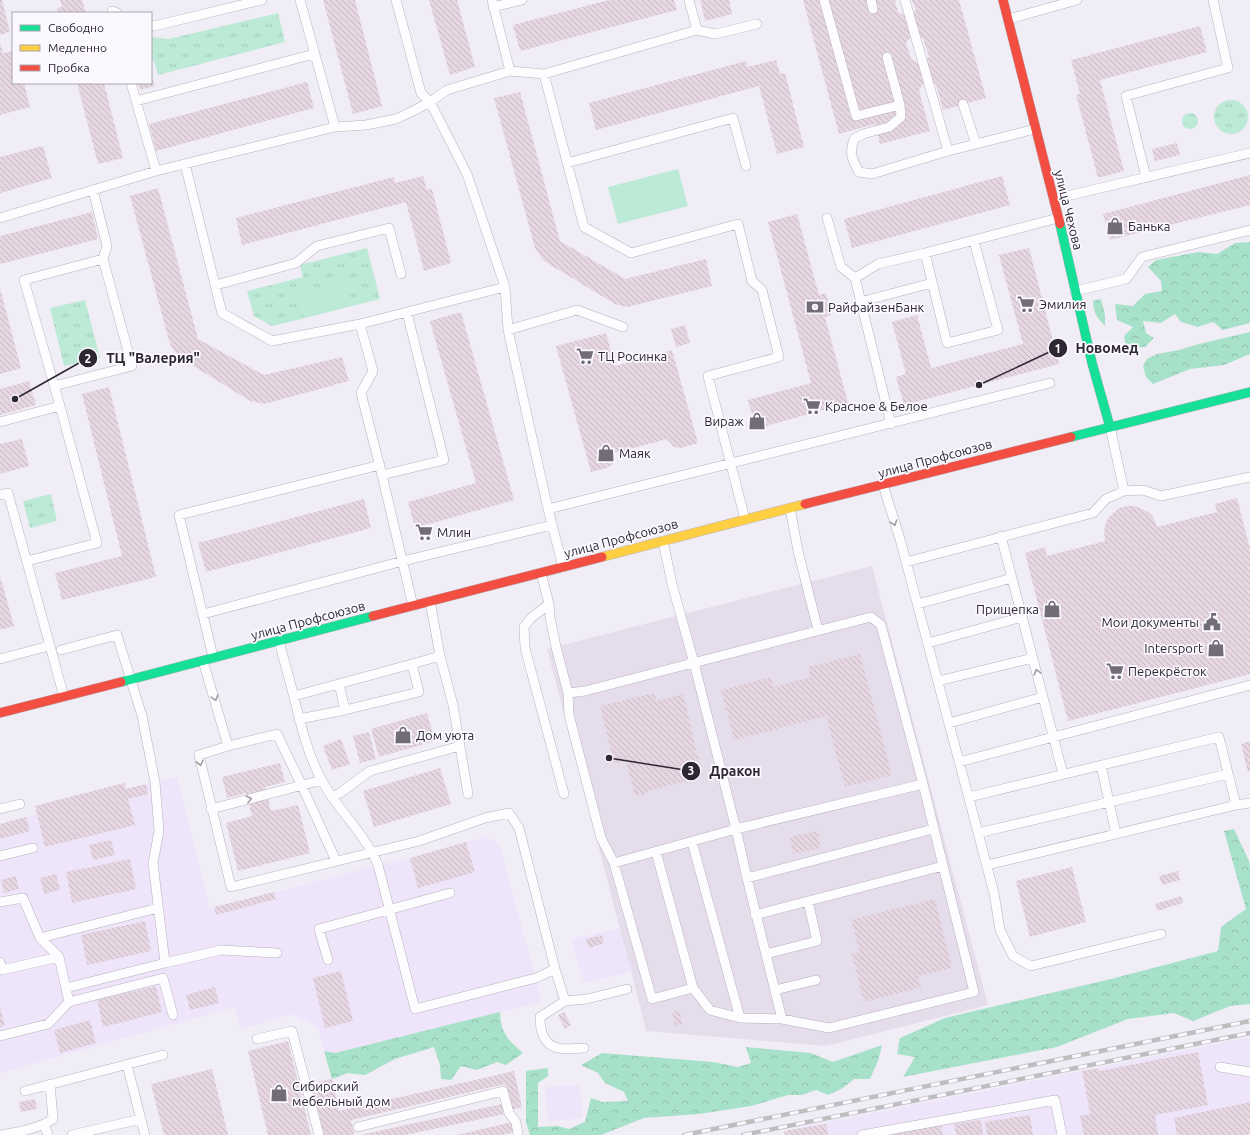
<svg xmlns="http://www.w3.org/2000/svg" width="1250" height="1135" font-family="Ubuntu,sans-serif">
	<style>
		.commercial { fill: #e5ddec }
		.built { fill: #eee5fa }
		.grass { fill: url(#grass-tufts) }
		.forest { fill: url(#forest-crowns) }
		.garden { fill: #bcead7 }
		.building { fill: url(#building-back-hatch); fill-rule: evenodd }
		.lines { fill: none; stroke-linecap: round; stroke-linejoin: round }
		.lane-casing { stroke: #b6b2bb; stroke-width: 10 }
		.fast-casing { stroke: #b6b2bb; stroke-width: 10 }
		.slow-casing { stroke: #b6b2bb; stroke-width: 10 }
		.jam-casing { stroke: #b6b2bb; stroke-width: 10 }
		.lane { stroke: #fdfcfe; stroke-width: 9 }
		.fast { stroke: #16e098; stroke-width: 9 }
		.slow { stroke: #ffcf43; stroke-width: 9 }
		.jam { stroke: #f24e42; stroke-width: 9 }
		.rail-casing { stroke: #bebdc0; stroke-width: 4.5 }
		.rail { stroke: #fbf9ff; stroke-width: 3; stroke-dasharray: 9; stroke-linecap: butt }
		.oneway { stroke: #9f9ca2 }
		.labels { text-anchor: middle; stroke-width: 3.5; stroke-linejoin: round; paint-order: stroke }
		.street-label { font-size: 13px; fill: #2c2732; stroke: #fbf9ff }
		.poi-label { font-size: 13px; fill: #2c2732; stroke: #fbf9ff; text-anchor: start }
		.leader { fill: none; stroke: #2c2732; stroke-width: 1.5 }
		.callout-dot { fill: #2c2732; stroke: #fbf9ff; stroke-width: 1.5 }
		.mark-label { font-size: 12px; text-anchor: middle; font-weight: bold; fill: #fff }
		.callout-label { font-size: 14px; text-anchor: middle; font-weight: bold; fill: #2c2732; stroke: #fbf9ff; stroke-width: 3.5; stroke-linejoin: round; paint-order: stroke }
	</style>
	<defs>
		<pattern id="grass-tufts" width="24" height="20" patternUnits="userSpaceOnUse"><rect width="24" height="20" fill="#bcead7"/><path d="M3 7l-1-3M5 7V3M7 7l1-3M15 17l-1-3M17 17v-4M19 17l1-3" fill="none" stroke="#a2c9b9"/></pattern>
		<pattern id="forest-crowns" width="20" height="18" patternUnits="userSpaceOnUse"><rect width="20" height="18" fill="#a8e1ca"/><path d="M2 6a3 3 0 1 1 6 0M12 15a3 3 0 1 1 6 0" fill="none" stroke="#91c1ae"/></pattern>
		<pattern id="building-back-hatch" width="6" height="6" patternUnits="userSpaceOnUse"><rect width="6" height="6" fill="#e5d6e2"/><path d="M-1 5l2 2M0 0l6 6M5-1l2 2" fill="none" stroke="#c5b8c2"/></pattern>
	</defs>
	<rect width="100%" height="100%" fill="#f1edf7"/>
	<path class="commercial" d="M872,566L988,1005L826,1046L646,1031L641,1010L547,649Z"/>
	<path class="built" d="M177,777L210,909L378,865L410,858L487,836L500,846L542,1002L335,1053L324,1051L318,1027L292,1014L241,1029L235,1007L0,1073V824L37,814L45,847L134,825L126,789Z
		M619,928L632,972L584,983L571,939Z
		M1250,1037V1135H785L784,1131Z
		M580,1085L583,1118L548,1121L545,1087Z"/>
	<path class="grass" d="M278,13L285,42L158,75L154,61H151V37L169,39Z
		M1214 117a17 17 0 1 1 34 0a17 17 0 1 1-34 0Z
		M1182 121a8 8 0 1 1 16 0a8 8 0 1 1-16 0Z
		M367,248L380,299L352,306L345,282L299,293L305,318L272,326L254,316L247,291L303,277L300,265Z
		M85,300L100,358L64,366L50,308Z
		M51,494L57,521L30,528L23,501Z"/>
	<path class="forest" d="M1250,242V323L1223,330L1213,322L1198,327L1181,322L1175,314L1161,323L1143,321L1146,333L1154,338L1145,347L1126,348L1124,336L1133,327L1117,320L1115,304L1133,306L1145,294L1162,291L1161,281L1148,267L1156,260L1198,252L1217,254L1235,243Z
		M1101,299L1105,315V326C1097,318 1093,312 1093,301Z
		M1250,332V354L1224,365L1190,369L1153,384L1146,377L1143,366L1147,359L1157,354L1179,350L1199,344Z
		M1234,829L1249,861L1250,868V1004L1230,1006L1193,1021L1174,1013L1128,1019L1057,1047L903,1077L915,1057L897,1054L900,1038L945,1018L1111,979L1218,951L1221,927L1246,909L1224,831Z
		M500,1012C501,1033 507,1039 523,1053L506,1065L497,1062L477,1070L461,1066L451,1080L441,1079L440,1065L434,1047L395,1059L365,1075L348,1073L332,1079L324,1051L335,1053Z
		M882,1045L878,1061L870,1079H854L843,1088L828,1095L816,1090L802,1095H788L751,1106L699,1114L644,1118L601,1135H530L526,1122V1071L548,1068V1076L538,1083V1127L557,1126L569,1129L585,1122L591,1098L603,1102L628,1101L624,1092L605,1083L598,1073L581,1065L602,1053L713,1062L738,1067L751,1063L746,1047L811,1053L833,1062Z"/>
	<path class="garden" d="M678,169L688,206L618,224L608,187Z
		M346,281L352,306L305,318L299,293Z"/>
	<path class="building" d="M0,0H2L10,32L0,35Z
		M60,0H82L86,13H59L57,8L62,7Z
		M323,0H355L382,106L353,114Z
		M429,0H457L475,67L450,75Z
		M609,0H674L677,10L520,51L513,25Z
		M700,0H729L732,14L705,21Z
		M803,0H895L898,12L909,18L916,10L912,0H959L986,98L943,110L936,84L926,80L919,90L930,131L880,144L875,124L839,134ZM913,34L923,38L929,57L921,65L911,59L906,43Z
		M1200,26L1207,52L1100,80L1124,171L1098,178L1076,95L1080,94L1071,60Z
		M0,43L3,53L13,51V83H24L30,107L0,115Z
		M776,60L780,74L785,73L804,147L777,154L759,86L596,130L589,103L746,61L747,67Z
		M151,74L155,86L140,90L138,83H151Z
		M307,82L314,108L156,151L149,124Z
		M77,83H104L123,158L98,164Z
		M520,92L560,241L625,279L706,259L712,286L627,307L615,304L544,261L535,248L494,98Z
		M1177,143L1180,155L1155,161L1152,149Z
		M43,146L52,178L0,193V157Z
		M1250,175V205L1110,240L1103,214Z
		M423,176L427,190L432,189L451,263L424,271L406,202L242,245L236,218L394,177L395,183Z
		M1002,176L1010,205L852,248L844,219Z
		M158,188L198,339L264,375L342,357L349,381L264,404L250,401L179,357L170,344L130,196Z
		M92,212L98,239L0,264V236Z
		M797,214L819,295L826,293L831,315L825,317L848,403L756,429L748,400L811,383L768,222Z
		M1029,248L1059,364L904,405L896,377L906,374L892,322L917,315L931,368L1023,344L999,255Z
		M0,288L21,368L0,374Z
		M461,312L514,500L415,528L408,502L476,483L430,321Z
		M685,325L690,343L676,347L671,329Z
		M606,333L615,366L672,350L698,443L680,448L674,447L667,439L615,453V458L613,464L607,468L591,472L556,346Z
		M29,381L36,405L0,415V389Z
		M109,387L156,577L62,600L55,573L122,556L82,394Z
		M22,439L29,466L0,474V444Z
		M1237,498L1250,549V674L1068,721L1025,553L1045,547L1047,556L1105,541L1104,531L1106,522L1109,517L1119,508L1127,506H1135L1148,512L1153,517L1157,527L1217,512L1215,504Z
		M364,499L371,528L206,572L198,543Z
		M0,576L14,626L0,630Z
		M860,654L892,775L845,787L826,716L734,740L721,690L771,677L774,687L811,677L808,667Z
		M651,694H654L657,701L683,694L703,777L647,791L648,793L635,796L626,761L614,764L600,706Z
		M427,713L435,741L379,757L371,729Z
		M369,732L376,759L360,763L353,736Z
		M341,739L350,764L332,770L323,746Z
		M1250,741V771L1248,772L1241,744Z
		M280,763L285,782L265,787L271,811L298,805L310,853L238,871L226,823L252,816L246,793L227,798L222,777Z
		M440,768L451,804L374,827L363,791Z
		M124,783L126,789L146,784L148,794L128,799L135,825L45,847L35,806Z
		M26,817L30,831L0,839V824Z
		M817,831L821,848L793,854L790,837Z
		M111,840L115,855L93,860L89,845Z
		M466,842L475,872L418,888L410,858Z
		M130,859L136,889L72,903L66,872Z
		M1072,867L1086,922L1030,937L1016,881Z
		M1178,871L1180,880L1162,885L1159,876Z
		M56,874L60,890L44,894L40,878Z
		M16,876L19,889L4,893L1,880Z
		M274,892L276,899L216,915L214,907Z
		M1181,896L1183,903L1157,911L1155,904Z
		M935,899L952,968L918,976L921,987L864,1002L852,954L860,952L851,920Z
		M145,921L151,951L87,965L81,935Z
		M602,935L604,943L589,948L586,939Z
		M341,971L353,1021L325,1028L313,978Z
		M156,986L162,1012L103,1027L97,1000Z
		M215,987L219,1003L190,1010L186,995Z
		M0,1007L5,1025L0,1027Z
		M679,1010L682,1024L675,1025L672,1012Z
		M564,1012L571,1025L565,1029L558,1015Z
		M90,1020L96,1043L60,1053L54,1030Z
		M288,1041L311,1135H268L248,1051Z
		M1198,1052L1208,1105L1155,1115L1158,1135H1084L1080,1116L1090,1114L1082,1071L1098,1068L1099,1071Z
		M212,1069L228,1135H164L151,1084Z
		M514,1071L522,1107L511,1110L505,1084L351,1120L354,1135H323L312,1083L332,1079L339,1111Z
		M35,1099L37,1109L21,1112L19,1102Z
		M1250,1102V1134L1244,1135H1177L1174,1118Z
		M502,1104L504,1114L405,1135H360Z
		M1030,1115L1033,1135H987L985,1122Z
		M981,1120L983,1135H956L954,1124Z
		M512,1122L514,1132L502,1135H457Z
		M826,1124L828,1135H785L784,1131Z
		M941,1124L943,1135H893V1134Z"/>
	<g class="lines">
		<g class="lane-casing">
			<path id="lane" d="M300,0L335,127
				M396,0L421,93L430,102L467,174L505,287L508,330L548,509L563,567
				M492,0L510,71
				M689,0L697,30
				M824,0L856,116L900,105
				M871,0L873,9
				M905,0L948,151
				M493,7L522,0
				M112,13V11L117,13
				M1009,19L1077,0
				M151,25L154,26L262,0
				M887,57L900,105L901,117L889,127L863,134L854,139C849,153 852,159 859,172L872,174L948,151L1035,129
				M544,74L584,227L631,253L738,224L752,281L762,290L779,357L708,376L745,519
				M131,83L156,171
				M136,101L314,54
				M963,104L976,144
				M567,163L733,118L746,166
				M185,164L222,313L272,341L360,324L505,287
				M1146,177L1126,96L1228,68L1213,0
				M93,190L107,246L103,259
				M1054,199L1250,153
				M0,218L156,171L335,127L366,125L396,119L413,111L430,102L447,90L510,71L544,74L697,30L715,34L757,24
				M827,218L841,267L855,278L891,424
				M925,253L947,343L998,330L974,241
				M855,278L878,264L925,253L1058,218
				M216,285L296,263L317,246L389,228L401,274
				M1075,291L1126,279L1142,257L1250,230
				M860,302L932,283
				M360,324L373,371L361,393L382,475L413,606
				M508,330L577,310L623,327
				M0,422L60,406
				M1110,427L1124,491
				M382,475L444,460L407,313
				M883,485L900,539L994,893L1000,930L1013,956L1031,966L1161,934
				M0,495L8,493L64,697
				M790,508L798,551L818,630
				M548,509L1050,383
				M1001,536L1063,774
				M663,541L672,584L694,663L736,829L747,878L782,1019
				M27,561L97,543L60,406L24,280L103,259L132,366L54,386
				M906,562L1093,513L1106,499L1124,491L1143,490L1161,496L1250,477
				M541,573L549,604L550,617L556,647L568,693L569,715L601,838L614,863L652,999L693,988L656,852
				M430,601L440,656L453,705L468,794
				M549,604L531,618L524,627L525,648L564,794
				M918,604L1012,578
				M203,614L403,561L552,525
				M279,641C284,660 289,678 294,697C301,726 308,755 322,781C338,810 366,835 378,865L415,1009L536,978L555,969
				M928,643L1022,617
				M61,650L117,635L142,716L155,782L159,831L153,863L165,963L66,988
				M213,657L179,515L380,465
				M0,659L49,646
				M203,661L228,746
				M938,681L1033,658
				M339,684L345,710
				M568,693L585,691L871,617L881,625L923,784L974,992L829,1028L782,1019L740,1018L710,1010L693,988
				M294,696L412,664
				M299,719L345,710L419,692L412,664L440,656
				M949,723L1043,697
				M959,762L1250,685
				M1101,765L1116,834
				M332,797L340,793L370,771L460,746
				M969,797L1219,737L1236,805L987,865
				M1236,805L1250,803
				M0,809L20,804
				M211,809L322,780
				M978,833L1228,774
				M692,842L740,1018
				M0,856L33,848
				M336,861L302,786L277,734L228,746L199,755L231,887L419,841L485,818L509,813L519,828L555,969L565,1001
				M614,863L736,829L923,784
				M747,878L933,829
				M0,902L23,898L40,938L59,957L69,1002
				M755,915L943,866
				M40,938L158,908
				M766,954L817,941L808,901
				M328,960L319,929L450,893
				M0,962L2,970L59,957
				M165,963L221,950L277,953
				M775,990L816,980
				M0,1036L48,1024L69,1002L163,978L173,1015
				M257,1039L292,1031L319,1135
				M584,1048C576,1048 566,1050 558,1048C543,1045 540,1029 540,1017L565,1001L587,999L627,989
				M127,1065L145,1135
				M1220,1067L1250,1072
				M25,1091L163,1055
				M44,1125L48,1135
				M358,1127L503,1091L509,1113L516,1122L518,1135
				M0,1135C18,1132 38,1129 53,1119L50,1084
				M72,1135L141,1119
				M862,1135L1055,1100L1062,1135"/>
		</g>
		<g class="fast-casing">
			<path id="fast" d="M1060,224L1092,363L1110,427
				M1071,437L1250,392
				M121,682L373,616"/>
		</g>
		<g class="slow-casing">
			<path id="slow" d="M602,557L805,504"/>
		</g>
		<g class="jam-casing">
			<path id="jam" d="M1003,0L1060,224
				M805,504L1071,437
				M373,616L602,557
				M0,713L121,682"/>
		</g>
		<use href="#lane" class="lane"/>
		<use href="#fast" class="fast"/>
		<use href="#slow" class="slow"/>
		<use href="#jam" class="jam"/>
		<g class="rail-casing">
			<path id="rail" d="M684,1135L1250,1021
				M743,1135L1250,1033"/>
		</g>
		<use href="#rail" class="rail"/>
	</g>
	<defs><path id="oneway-chevron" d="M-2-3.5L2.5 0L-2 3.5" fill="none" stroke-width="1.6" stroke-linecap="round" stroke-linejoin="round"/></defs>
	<g class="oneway">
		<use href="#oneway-chevron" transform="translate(894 523) rotate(72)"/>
		<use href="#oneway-chevron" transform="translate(1037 672) rotate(-105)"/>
		<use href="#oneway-chevron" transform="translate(215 698) rotate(73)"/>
		<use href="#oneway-chevron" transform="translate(200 763) rotate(77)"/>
		<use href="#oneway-chevron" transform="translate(249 799) rotate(-14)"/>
	</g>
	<defs>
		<g id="shop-bare" transform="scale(1.38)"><path d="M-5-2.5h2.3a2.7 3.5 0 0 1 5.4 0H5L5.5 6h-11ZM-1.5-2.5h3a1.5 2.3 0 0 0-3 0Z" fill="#716c77" stroke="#fbf9ff" stroke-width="2.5" paint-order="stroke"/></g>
		<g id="supermarket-bare" transform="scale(1.38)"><path d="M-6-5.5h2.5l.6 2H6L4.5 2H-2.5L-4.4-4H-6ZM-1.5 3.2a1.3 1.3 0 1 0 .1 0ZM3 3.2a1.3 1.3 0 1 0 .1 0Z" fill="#716c77" stroke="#fbf9ff" stroke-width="2.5" paint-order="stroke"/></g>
		<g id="bank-bare" transform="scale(1.38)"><path d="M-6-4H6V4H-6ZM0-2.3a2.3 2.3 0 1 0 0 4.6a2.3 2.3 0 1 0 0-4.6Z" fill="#716c77" stroke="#fbf9ff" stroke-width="2.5" paint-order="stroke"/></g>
		<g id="civic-bare" transform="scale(1.38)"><path d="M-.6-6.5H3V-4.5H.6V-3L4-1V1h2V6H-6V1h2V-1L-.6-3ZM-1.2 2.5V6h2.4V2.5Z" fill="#716c77" stroke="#fbf9ff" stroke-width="2.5" paint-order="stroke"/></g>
	</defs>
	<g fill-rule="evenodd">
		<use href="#shop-bare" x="1115" y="226"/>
		<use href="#supermarket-bare" x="1026" y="304"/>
		<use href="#bank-bare" x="815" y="307"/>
		<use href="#supermarket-bare" x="585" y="356"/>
		<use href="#supermarket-bare" x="812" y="406"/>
		<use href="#shop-bare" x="757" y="421"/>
		<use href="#shop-bare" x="606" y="453"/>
		<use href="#supermarket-bare" x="424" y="532"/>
		<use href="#shop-bare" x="1052" y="609"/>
		<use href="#civic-bare" x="1212" y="622"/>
		<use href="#shop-bare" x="1216" y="648"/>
		<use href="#supermarket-bare" x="1115" y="671"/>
		<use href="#shop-bare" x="403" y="735"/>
		<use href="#shop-bare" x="279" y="1093"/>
	</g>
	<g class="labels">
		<g class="street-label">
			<text transform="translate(1069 210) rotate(76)" y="5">улица Чехова</text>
			<text transform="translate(935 458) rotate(-15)" y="5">улица Профсоюзов</text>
			<text transform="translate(621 538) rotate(-15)" y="5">улица Профсоюзов</text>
			<text transform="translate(308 620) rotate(-15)" y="5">улица Профсоюзов</text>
		</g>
		<g class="poi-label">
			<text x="1128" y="231">Банька</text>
			<text x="1039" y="309">Эмилия</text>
			<text x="828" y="312">РайфайзенБанк</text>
			<text x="598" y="361">ТЦ Росинка</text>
			<text x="825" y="411">Красное &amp; Белое</text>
			<text x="744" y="426" text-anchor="end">Вираж</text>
			<text x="619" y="458">Маяк</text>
			<text x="437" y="537">Млин</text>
			<text x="1039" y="614" text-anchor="end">Прищепка</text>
			<text x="1199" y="627" text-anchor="end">Мои документы</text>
			<text x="1203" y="653" text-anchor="end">Intersport</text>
			<text x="1128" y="676">Перекрёсток</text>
			<text x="416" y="740">Дом уюта</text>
			<text x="292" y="1091">Сибирский<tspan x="292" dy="15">мебельный дом</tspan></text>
		</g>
	</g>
	<path class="leader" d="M979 385L1058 348M15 399L88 358M609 758L691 771"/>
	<g class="callout-dot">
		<circle cx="979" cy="385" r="4"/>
		<circle cx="15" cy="399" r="4"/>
		<circle cx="609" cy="758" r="4"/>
		<circle cx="1058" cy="348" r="10"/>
		<circle cx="88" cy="358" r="10"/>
		<circle cx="691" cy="771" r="10"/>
	</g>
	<g class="mark-label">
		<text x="1058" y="353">1</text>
		<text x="88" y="363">2</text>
		<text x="691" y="775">3</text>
	</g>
	<g class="callout-label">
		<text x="1107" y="353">Новомед</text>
		<text x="153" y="363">ТЦ "Валерия"</text>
		<text x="735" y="776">Дракон</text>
	</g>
	<rect x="12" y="12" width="140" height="72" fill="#fbf9ff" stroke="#a8a5ad"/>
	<rect x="20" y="25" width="20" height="6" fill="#16e098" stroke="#a8a5ad"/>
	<text x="48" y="32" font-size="12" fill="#2c2732">Свободно</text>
	<rect x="20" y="45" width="20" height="6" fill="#ffcf43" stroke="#a8a5ad"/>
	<text x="48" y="52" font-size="12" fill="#2c2732">Медленно</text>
	<rect x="20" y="65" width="20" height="6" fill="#f24e42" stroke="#a8a5ad"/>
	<text x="48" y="72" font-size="12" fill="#2c2732">Пробка</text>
</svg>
